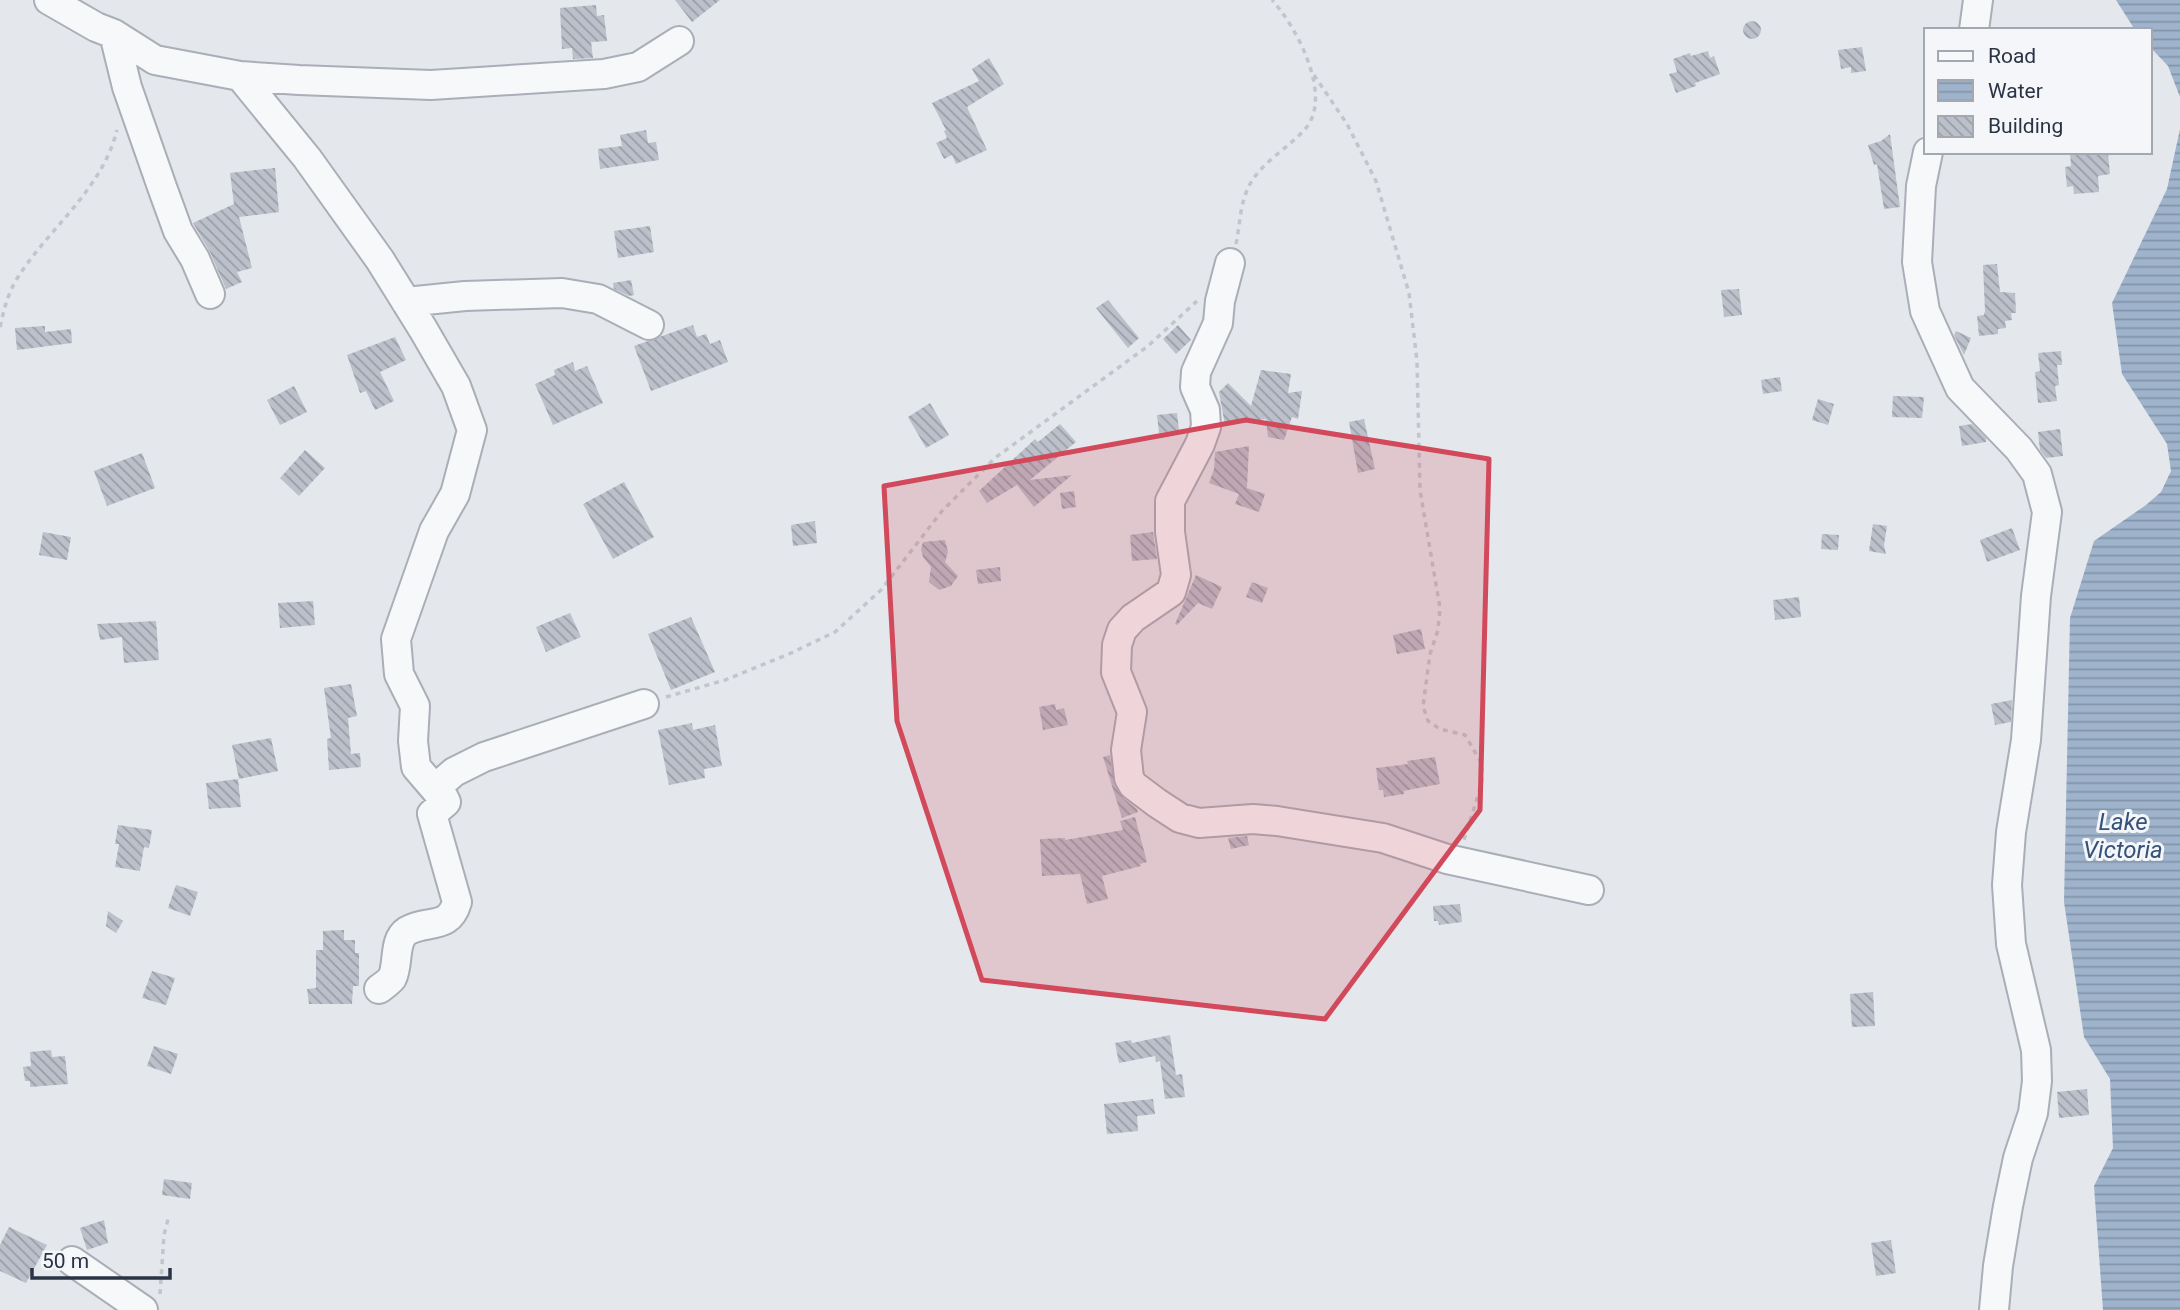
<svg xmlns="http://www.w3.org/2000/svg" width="2180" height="1310" font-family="Roboto,sans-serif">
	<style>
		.water { fill: url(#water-rules) }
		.building { fill: url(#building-back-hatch) }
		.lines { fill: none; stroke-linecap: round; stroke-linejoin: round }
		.minor-casing { stroke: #a9aeb7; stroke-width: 32 }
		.path { stroke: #c2c5cb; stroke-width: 3.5; stroke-dasharray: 5 5; stroke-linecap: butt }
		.minor { stroke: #f7f8fa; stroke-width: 28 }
		.marked { fill: #d1495b; fill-opacity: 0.2; stroke: #d1495b; stroke-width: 5; stroke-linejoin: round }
		.labels { text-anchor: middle; stroke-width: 6; stroke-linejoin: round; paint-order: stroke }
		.water-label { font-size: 24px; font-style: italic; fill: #34527a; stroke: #f4f6f9 }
	</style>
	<defs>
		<pattern id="water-rules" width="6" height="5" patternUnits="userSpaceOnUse" patternTransform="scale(1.75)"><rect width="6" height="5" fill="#9fb4cc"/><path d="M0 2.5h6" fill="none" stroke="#8293a7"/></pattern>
		<pattern id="building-back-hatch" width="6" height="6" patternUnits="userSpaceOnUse" patternTransform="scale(1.75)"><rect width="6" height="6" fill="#bbc0ca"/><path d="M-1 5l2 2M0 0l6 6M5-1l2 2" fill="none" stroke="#989da6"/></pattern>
	</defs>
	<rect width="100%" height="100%" fill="#e4e7ec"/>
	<path class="water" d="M2116,0H2180V97L2168,66L2150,47V30H2135Z
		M2180,129V1310H2103L2094,1186L2113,1148L2110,1079L2084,1037L2064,902L2070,618L2094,541L2146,505L2161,492L2171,471L2167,444L2122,374L2112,303L2167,189Z"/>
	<path class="building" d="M675,0H720L692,22Z
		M596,5L597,16L604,15L607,41L591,42L593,58L573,59L572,48L562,49L560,8Z
		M1743 30a9 9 0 1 1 18 0a9 9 0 1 1-18 0Z
		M1862,47L1866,71L1851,73V67L1841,69L1838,50Z
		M1708,51L1710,58L1714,56L1720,74L1695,83L1696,86L1676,93L1669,74L1677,72L1673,59L1690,53L1691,56Z
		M989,58L1004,84L967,107L987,150L956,164L952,155L944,159L936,143L947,138L944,131L946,130L932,103L979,81L972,69Z
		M646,130L648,143L656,142L659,160L600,169L598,149L622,146L620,135Z
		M1890,134L1900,207L1884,209L1877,164L1874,165L1868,145L1881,141Z
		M2070,152L2108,153L2110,174L2098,176L2099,192L2074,194L2073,186L2067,187L2065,167L2071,166Z
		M275,168L279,212L239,217L252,268L237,272L242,282L226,289L210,252L193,223L234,204L230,173Z
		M650,226L654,252L618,258L614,231Z
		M1997,264L2000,292L2015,293L2016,313H2011L2012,320L2005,321L2006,328L1998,329V334L1979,336L1977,316L1984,315L1985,311L1983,265Z
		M631,280L634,295L629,296L614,289L613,283Z
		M1739,289L1742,315L1724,317L1721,290Z
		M1108,300L1139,338L1128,348L1096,308Z
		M693,325L697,337L706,334L710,344L720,340L728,362L651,391L634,346Z
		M1178,325L1191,340L1176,354L1163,339Z
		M45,326V332L71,329L72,343L17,350L15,328Z
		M1956,331L1971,338L1964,355L1954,335Z
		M395,337L406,360L380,372L394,401L375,410L366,391L360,393L347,355Z
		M2061,351L2062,365H2057L2059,385L2055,386L2057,401L2038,403L2035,372L2040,371L2038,353Z
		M573,362L575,371L587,366L603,403L553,425L535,384L555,375L554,370Z
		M1261,370L1291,374L1288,393L1302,391L1298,419L1292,417L1284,440L1268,437L1266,419L1225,425L1219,392L1228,383L1251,406Z
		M1780,377L1782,391L1763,394L1761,380Z
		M294,386L307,412L280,425L267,400Z
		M1893,396L1924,397L1922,418L1892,417Z
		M1818,399L1834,404L1828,425L1812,420Z
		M930,403L949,435L926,448L908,417Z
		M1177,413L1179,430L1159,433L1157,415Z
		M1364,419L1375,469L1358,473L1349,422Z
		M1060,424L1076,442L1030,480L1072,475L1034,507L1017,485L987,503L979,491L1035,439L1038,442Z
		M1972,424L1986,438V442L1962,446L1959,426Z
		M2060,429L2063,456L2046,458L2040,450L2038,432Z
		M1249,446L1247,488L1265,494L1259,512L1235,504L1239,494L1209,483L1214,469L1215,452Z
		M305,450L325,468L299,496L280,478Z
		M142,453L155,488L107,506L94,471Z
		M624,482L654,537L613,559L583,504Z
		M1074,491L1076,507L1062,509L1060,493Z
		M815,521L817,543L793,546L791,525Z
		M1873,524L1887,526L1884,545L1886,554L1869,551Z
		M2012,528L2020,550L1987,562L1980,540Z
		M43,532L71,537L67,560L39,555Z
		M1153,532L1157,559L1132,561L1130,535Z
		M1822,534L1839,535L1838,550L1821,549Z
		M945,540L948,552L945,562L958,576L951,586L939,590L929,582L931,567L923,557L921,549L923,542Z
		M1000,567L1001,581L978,584L976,570Z
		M1196,575L1222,587L1212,609L1198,603L1177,625L1175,624Z
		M1252,582L1268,588L1262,603L1246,597Z
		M1799,597L1801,617L1775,620L1773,600Z
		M313,601L315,625L280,628L278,603Z
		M570,613L581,637L546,652L536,627Z
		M691,617L715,672L671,690L648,634Z
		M156,621L159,660L124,663L122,637L100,640L97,624Z
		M1421,629L1425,649L1397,654L1393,635Z
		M351,684L357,716L348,718L351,754L360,753L361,767L329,770L327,739L331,738L324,688Z
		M2012,700L2011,722L1995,725L1991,704Z
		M1055,704L1056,710L1064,708L1068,725L1043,730L1039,707Z
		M692,723L693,730L715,725L722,766L704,769L705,778L669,785L658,730Z
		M271,738L278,771L239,779L232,745Z
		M1110,755L1115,786L1123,798L1137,809L1138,812L1122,818L1103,757Z
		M1435,757L1440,784L1408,790L1404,791V794L1384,797L1383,790H1379L1376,768L1408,764L1407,761Z
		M238,779L241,807L209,809L206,783Z
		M1135,817L1147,862L1140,864L1141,866L1102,876L1108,899L1087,904L1080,874L1042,876L1040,839L1065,838V840L1123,830L1120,821Z
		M118,825L152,830L149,848L144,847L140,871L115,867L119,844H115Z
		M1247,836L1249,845L1231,849L1228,838Z
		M176,885L198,892L190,916L168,908Z
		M1460,904L1462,922L1439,925L1438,921H1434L1433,906Z
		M108,911L123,921L116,933L106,926Z
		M344,930V940H355V953H359V986H353L352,1004H309L307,989L316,988V950H323V931Z
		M152,971L175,978L166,1005L142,998Z
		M1873,992L1875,1026L1852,1027L1850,994Z
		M1170,1035L1176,1075L1182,1074L1185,1097L1165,1099L1160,1061L1156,1062L1155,1056L1119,1063L1115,1043L1131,1040L1132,1043Z
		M154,1046L178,1054L171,1074L147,1066Z
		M51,1050L52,1057L65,1056L68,1084L30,1087V1081H25L23,1067L31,1066L30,1052Z
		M2087,1089L2089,1115L2059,1118L2057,1092Z
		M1153,1099L1155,1114L1137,1116L1138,1131L1107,1134L1104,1104Z
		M164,1179L192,1183L190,1199L162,1195Z
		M104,1220L108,1243L87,1250L80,1228Z
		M9,1227L47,1245L26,1283L0,1271V1245Z
		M1891,1240L1896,1273L1876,1276L1871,1243Z"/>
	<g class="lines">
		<g class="minor-casing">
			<path id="minor" d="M49,0L96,27L114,34L155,60L240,76L299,80L431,85L604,74L638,67L679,41
				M1974,30L1978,0
				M114,34L127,87L162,187L178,231L195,259L210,294
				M240,76L307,158L380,260L423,329L456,386L472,430L455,494L434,531L396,639L399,674L415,706L413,741L416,767L446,802
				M1928,152L1921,186L1917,262L1925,311L1960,388L2019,449L2037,474L2047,512L2036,596L2026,740L2011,832L2007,885L2011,944L2036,1050L2037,1081L2033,1113L2018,1158L2008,1206L1998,1266L1994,1310
				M1230,263L1220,301L1218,323L1196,372L1195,387L1205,410L1206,427L1200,444L1170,501V532L1176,575L1171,592L1133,618L1122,630L1117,645L1116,672L1132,712L1126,750L1129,778L1133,785L1157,803L1180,818L1199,823L1253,819L1277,821L1383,838L1447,859L1589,890
				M406,302L465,296L562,293L598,299L649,325
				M379,989C383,986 389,982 392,978C399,965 393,940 407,931C427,919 449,931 457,902L432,814L446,802L438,786L454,772L484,757L644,704
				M72,1261L143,1310"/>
		</g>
		<path class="path" d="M1314,75L1347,124L1376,181L1409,293L1417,361L1420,490L1440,608L1438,630L1430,654L1423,706L1428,721L1440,729L1465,735L1482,764V783L1464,840
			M1236,244C1240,225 1240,203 1249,186C1261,162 1289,148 1306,128C1333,95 1296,26 1272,0
			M0,327C4,309 8,293 18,277C50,227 102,190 117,130
			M666,697L725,680L789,654L835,632L881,590L942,511L995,458L1148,346L1197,301
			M160,1294L164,1235L168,1219"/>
		<use href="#minor" class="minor"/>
	</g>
	<path class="marked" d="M1246,420L1489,459L1480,810L1325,1019L982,980L897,721L884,486Z"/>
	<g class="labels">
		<g class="water-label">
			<text x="2123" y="830">Lake<tspan x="2123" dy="28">Victoria</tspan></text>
		</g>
	</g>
	<rect x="1924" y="28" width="228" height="126" fill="#f4f6f9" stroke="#a4a8b1" stroke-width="2"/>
	<rect x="1938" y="51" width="35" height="10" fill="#f7f8fa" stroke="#a4a8b1" stroke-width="2"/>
	<text x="1988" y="63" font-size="21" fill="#2b3445">Road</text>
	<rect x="1938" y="80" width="35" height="21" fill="url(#water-rules)" stroke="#a4a8b1" stroke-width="2"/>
	<text x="1988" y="98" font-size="21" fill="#2b3445">Water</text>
	<rect x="1938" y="116" width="35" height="21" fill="url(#building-back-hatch)" stroke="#a4a8b1" stroke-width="2"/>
	<text x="1988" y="133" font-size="21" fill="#2b3445">Building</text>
	<path d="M32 1268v10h138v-10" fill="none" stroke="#2b3445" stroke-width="3.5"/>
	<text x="42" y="1268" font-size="21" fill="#2b3445" stroke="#f4f6f9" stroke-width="5" paint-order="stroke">50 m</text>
</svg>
